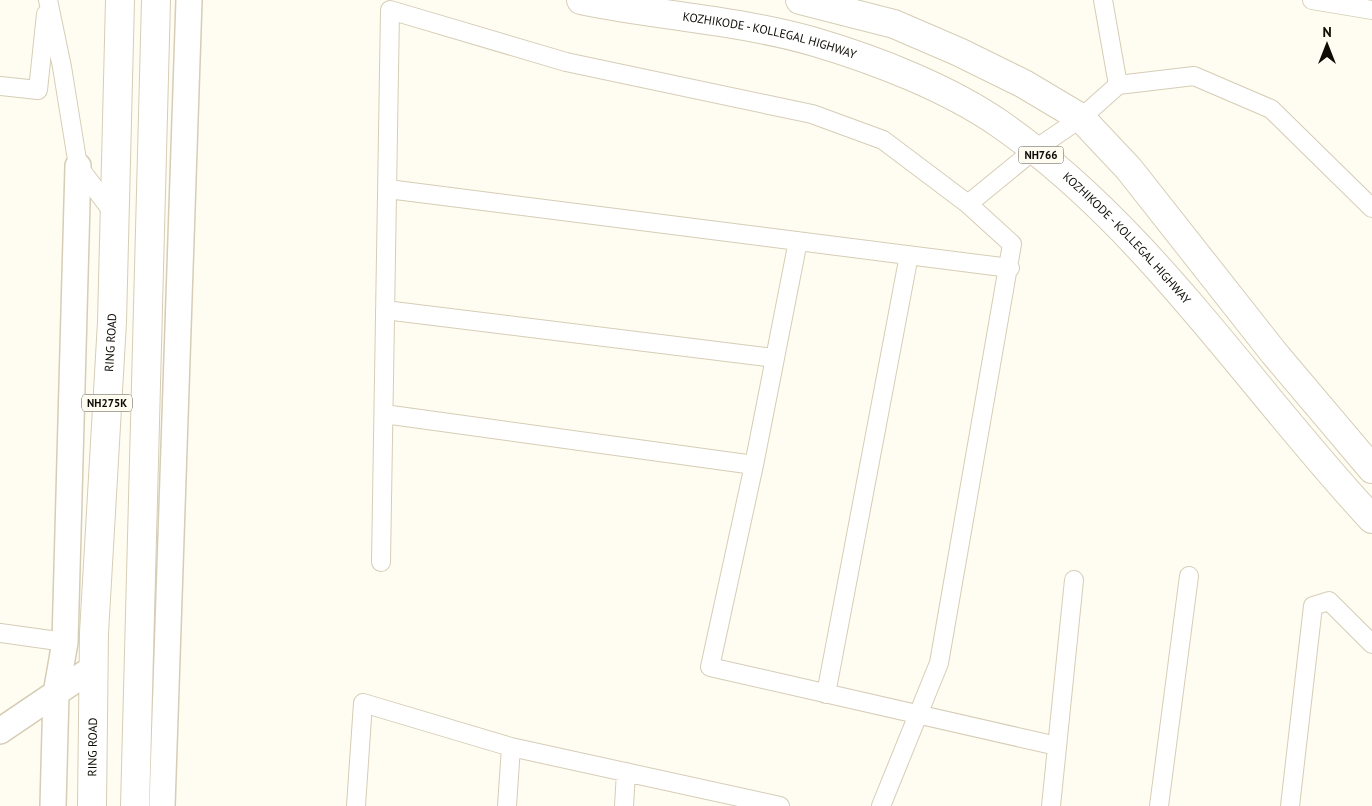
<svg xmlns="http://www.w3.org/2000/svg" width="1372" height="806" font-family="'PT Sans',sans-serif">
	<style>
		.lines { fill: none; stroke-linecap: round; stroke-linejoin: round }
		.street-casing { stroke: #d6cdb6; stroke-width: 20 }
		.secondary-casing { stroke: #d6cdb6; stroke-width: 28 }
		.highway-casing { stroke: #d6cdb6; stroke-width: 30 }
		.street { stroke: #fff; stroke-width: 18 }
		.secondary { stroke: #fff; stroke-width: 25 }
		.highway { stroke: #fff; stroke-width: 28 }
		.labels { text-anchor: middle; stroke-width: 4; stroke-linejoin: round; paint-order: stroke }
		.shield { fill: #fffcf2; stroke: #56534c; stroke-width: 1 }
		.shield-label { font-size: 11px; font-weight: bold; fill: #0e0b05 }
		.street-label { font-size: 12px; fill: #0e0b05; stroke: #fffcf2 }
	</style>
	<rect width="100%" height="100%" fill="#fffcf2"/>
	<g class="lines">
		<g class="street-casing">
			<path id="street" d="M48,0L62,67L78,166L115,215
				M1103,0L1118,85
				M1312,0L1372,10
				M0,86L38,90L46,14
				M388,189L1010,268
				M968,204L1034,150L1081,118L1118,85L1194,76L1271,109L1372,208
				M798,241L754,465L710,667L1057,746
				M385,310L774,358
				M384,414L754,465
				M381,562L390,10L566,62L812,114L883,140L968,204L1012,244L939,663L881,806
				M0,633L65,642
				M826,694L909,255
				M356,806L363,703L511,747L780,806
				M507,806L511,747
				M624,806L626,772
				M1051,806L1074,580
				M1159,806L1189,576
				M1290,806L1313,606L1329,601L1372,644"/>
		</g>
		<g class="secondary-casing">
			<path id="secondary" d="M0,731L93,668
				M53,806L56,694L65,642L78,166
				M162,806L189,0"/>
		</g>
		<g class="highway-casing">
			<g id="highway">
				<path id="s1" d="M581,0C658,16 739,20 815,42C876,60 948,88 1000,124C1149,228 1249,387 1372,519"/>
				<path d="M800,0L894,24L959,52L1024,84L1081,118L1129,169L1274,353L1372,469"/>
				<path id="s2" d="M92,806L94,633L112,322L120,0"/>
				<path d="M135,806L156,0"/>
			</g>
		</g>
		<use href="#street" class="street"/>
		<use href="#secondary" class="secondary"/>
		<use href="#highway" class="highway"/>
	</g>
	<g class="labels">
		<g class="shield">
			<rect x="1018.5" y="146.5" width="45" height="17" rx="4"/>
			<rect x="82" y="394.5" width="50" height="17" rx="4"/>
		</g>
		<g class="shield-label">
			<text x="1041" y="159">NH766</text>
			<text x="107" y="407">NH275K</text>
		</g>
		<g class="street-label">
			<text dy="4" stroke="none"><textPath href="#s1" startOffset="192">KOZHIKODE - KOLLEGAL HIGHWAY</textPath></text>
			<text dy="4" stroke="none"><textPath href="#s1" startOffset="612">KOZHIKODE - KOLLEGAL HIGHWAY</textPath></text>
			<text dy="4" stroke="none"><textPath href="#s2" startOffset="464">RING ROAD</textPath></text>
			<text dy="4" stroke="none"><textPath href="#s2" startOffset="59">RING ROAD</textPath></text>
		</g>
	</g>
	<g transform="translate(1327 45)" stroke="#fffcf2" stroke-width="4" paint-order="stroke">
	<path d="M0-4L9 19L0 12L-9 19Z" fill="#0e0b05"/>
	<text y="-8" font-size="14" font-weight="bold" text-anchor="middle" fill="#0e0b05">N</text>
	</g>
</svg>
